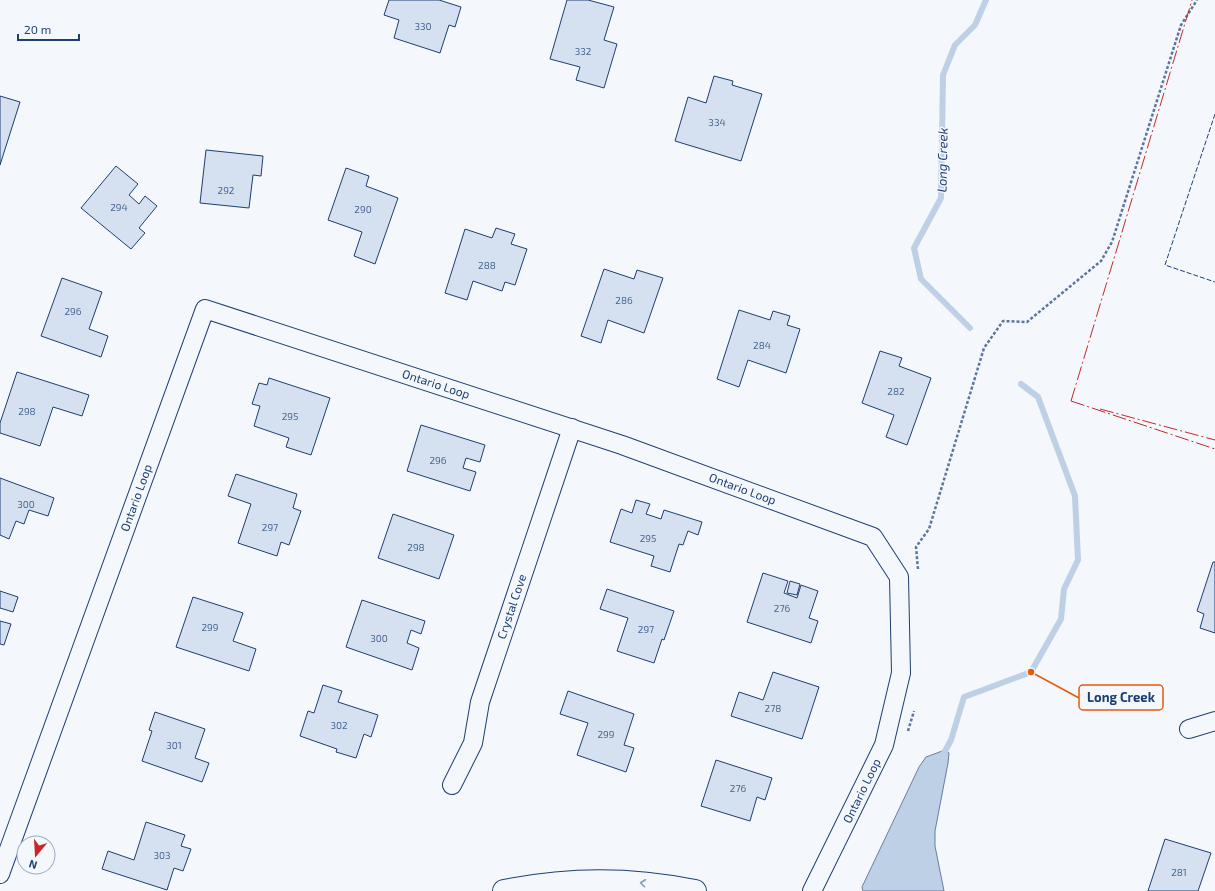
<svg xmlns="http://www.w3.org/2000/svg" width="1215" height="891" font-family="'Exo 2',sans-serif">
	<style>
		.water { fill: #bed0e5; stroke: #687fa3 }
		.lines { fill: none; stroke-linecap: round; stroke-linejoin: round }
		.stream { stroke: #bed0e5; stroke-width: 6 }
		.building { fill: #d5e0f0; stroke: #1d3f73 }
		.minor-casing { stroke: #1d3f73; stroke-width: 20 }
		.tertiary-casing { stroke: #1d3f73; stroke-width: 24 }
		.path { stroke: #5e769c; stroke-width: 2.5; stroke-dasharray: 3 2; stroke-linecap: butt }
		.minor { stroke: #f4f7fb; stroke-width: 18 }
		.tertiary { stroke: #f4f7fb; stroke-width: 22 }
		.fence { stroke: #1d3f73; stroke-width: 1; stroke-dasharray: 5 2; stroke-linecap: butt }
		.power { stroke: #c62828; stroke-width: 1; stroke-dasharray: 14 3 2 3; stroke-linecap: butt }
		.oneway { stroke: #889bb7 }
		.labels { text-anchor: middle; stroke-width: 3; stroke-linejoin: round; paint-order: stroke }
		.number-label { font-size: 10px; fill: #4b6792 }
		.street-label { font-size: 12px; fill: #1d3f73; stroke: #f4f7fb }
		.water-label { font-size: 13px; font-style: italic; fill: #1d3f73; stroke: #f4f7fb }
		.leader { fill: none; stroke: #e8590c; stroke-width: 1.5 }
		.callout-dot { fill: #e8590c; stroke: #f4f7fb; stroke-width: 1.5 }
		.callout { fill: #f4f7fb; stroke: #e8590c; stroke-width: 1.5 }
		.callout-label { font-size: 13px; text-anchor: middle; font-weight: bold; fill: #1d3f73 }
	</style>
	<rect width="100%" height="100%" fill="#f4f7fb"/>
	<path class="water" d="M945,750L949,753L948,763L935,831V846L944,891H863L862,887L919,767L926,757Z"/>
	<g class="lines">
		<path class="stream" d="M970,328L921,279L914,248L941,198L943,75L955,45L975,25L986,0
			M942,757L951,740L964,697L1031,672L1061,619L1064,589L1078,560L1075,496L1038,397L1021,384"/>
	</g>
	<path class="building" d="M389,0H439L461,7L455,27L449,25L440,53L394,38L399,20L384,15Z
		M567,0H588L614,7L604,40L617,44L604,88L576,80L580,67L550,59Z
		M714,76L733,81L732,85L762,94L741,161L675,141L688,97L706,103Z
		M0,96L20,102L0,165Z
		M206,150L263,156L261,176L253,175L249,208L200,203Z
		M116,166L138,184L129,195L139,204L145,196L157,206L139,228L145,233L131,249L81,208Z
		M346,168L369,176L366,186L398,198L375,264L354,256L362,232L328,220Z
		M496,228L515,234L511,244L527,249L515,285L505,282L502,291L473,281L467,300L445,293L465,229L492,238Z
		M604,269L634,279L637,270L663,278L644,333L608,320L601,343L581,336Z
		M62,278L102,292L89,329L108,336L101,357L41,336Z
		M739,310L770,320L773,311L790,316L787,325L800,329L786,373L748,360L739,387L717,379Z
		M880,351L902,358L899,366L931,378L907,445L886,437L894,415L862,403Z
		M17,372L89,395L82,416L53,407L40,446L0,433V423Z
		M269,378L330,398L311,455L286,447L289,438L254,426L260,406L252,404L259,383L267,385Z
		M421,425L485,445L480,462L466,458L463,468L476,472L470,491L407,471Z
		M236,474L297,494L293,508L301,511L289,545L281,542L277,556L238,543L251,504L228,496Z
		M0,478L54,498L48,516L29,510L24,524L16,521L9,539L0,535Z
		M636,500L650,504L646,514L661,519L664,510L702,522L698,535L688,531L683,545L679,544L670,572L651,566L654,556L610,542L621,509L632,513Z
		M393,514L454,535L439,579L378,558Z
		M1213,562H1215V633L1200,628L1204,614L1197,611Z
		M763,573L788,581L784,593L797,598L801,585L818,591L809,618L818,621L811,643L747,622Z
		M790,581L800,584L797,595L787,593Z
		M607,589L674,611L664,640L662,639L654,663L617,651L628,618L600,609Z
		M0,591L18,597L13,612L0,608Z
		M193,597L243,613L233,641L256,649L249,671L176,647Z
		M362,600L425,621L421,634L411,630L407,643L419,648L412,670L346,647Z
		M0,621L11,624L4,645L0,644Z
		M773,672L819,687L802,739L731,716L739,692L763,700Z
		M323,685L342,691L338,702L378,715L371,737L364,734L356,758L336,752L337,749L300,736L308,711L314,713Z
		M568,691L634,714L624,745L634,748L626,772L577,755L588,723L560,714Z
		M155,712L205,729L195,758L209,763L202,782L142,761L152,731L149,730Z
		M716,760L772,778L765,800L757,797L750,821L701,806Z
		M146,822L185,835L181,846L191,849L183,871L174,868L167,890L102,869L108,851L134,860Z
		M1165,839L1211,853L1198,891H1148Z"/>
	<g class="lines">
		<g class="minor-casing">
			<g id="minor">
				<path d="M1189,729L1215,721"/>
				<path id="s1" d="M452,785L473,743L480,702L572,428"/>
				<path id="s2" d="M0,874L205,309L622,445L873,537L899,577L901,673L884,745L812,891"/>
			</g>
		</g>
		<g class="tertiary-casing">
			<path id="tertiary" d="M504,891C570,878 629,878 695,891"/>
		</g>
		<path class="path" d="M918,569L916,547L929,529L984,348L1003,321L1027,322L1101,261L1112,242L1181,25L1197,0
			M908,731L914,711"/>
		<use href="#minor" class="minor"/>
		<use href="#tertiary" class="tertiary"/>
		<path class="fence" d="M1215,114L1165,265L1215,282"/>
		<path class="power" d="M1071,401L1192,0
			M1071,401L1215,449
			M1100,409L1215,440"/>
	</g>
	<defs><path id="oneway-chevron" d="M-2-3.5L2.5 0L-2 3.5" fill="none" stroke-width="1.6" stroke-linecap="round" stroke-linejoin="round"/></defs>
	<use class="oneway" href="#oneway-chevron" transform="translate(643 883) rotate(-173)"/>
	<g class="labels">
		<g class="number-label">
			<text x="423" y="30">330</text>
			<text x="583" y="55">332</text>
			<text x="717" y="126">334</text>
			<text x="226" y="194">292</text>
			<text x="119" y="211">294</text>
			<text x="363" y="213">290</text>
			<text x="487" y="269">288</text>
			<text x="624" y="304">286</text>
			<text x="73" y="315">296</text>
			<text x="762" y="349">284</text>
			<text x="896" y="395">282</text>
			<text x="27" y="415">298</text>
			<text x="290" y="420">295</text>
			<text x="438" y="464">296</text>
			<text x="26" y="508">300</text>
			<text x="270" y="531">297</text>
			<text x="648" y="542">295</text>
			<text x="416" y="551">298</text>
			<text x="782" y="612">276</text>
			<text x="210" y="631">299</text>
			<text x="646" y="633">297</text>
			<text x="379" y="642">300</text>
			<text x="773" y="712">278</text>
			<text x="339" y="729">302</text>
			<text x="606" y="738">299</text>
			<text x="174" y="749">301</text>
			<text x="738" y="792">276</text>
			<text x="162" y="859">303</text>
			<text x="1179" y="876">281</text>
		</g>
		<g class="street-label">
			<text dy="4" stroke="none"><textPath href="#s2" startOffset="844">Ontario Loop</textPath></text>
			<text dy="4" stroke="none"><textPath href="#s2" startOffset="1168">Ontario Loop</textPath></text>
			<text dy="4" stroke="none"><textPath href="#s2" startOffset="400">Ontario Loop</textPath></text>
			<text dy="4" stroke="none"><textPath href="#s1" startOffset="189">Crystal Cove</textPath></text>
			<text transform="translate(862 791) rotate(-64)" y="4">Ontario Loop</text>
		</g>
		<g class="water-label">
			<text transform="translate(942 160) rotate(-89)" y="5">Long Creek</text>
		</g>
	</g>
	<path class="leader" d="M1031 672L1079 698"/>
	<circle class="callout-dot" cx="1031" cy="672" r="4"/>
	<rect class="callout" x="1079" y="685" width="84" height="25" rx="4"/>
	<g class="callout-label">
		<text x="1121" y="702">Long Creek</text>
	</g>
	<g transform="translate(36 855) rotate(198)"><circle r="19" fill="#f4f7fb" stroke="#9eadc5"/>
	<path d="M0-3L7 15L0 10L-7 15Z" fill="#c62828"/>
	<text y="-6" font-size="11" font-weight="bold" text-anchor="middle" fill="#1d3f73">N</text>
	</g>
	<path d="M18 34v6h61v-6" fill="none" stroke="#1d3f73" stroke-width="2"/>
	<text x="24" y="34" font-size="12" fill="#1d3f73" stroke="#f4f7fb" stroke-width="3" paint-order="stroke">20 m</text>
</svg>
